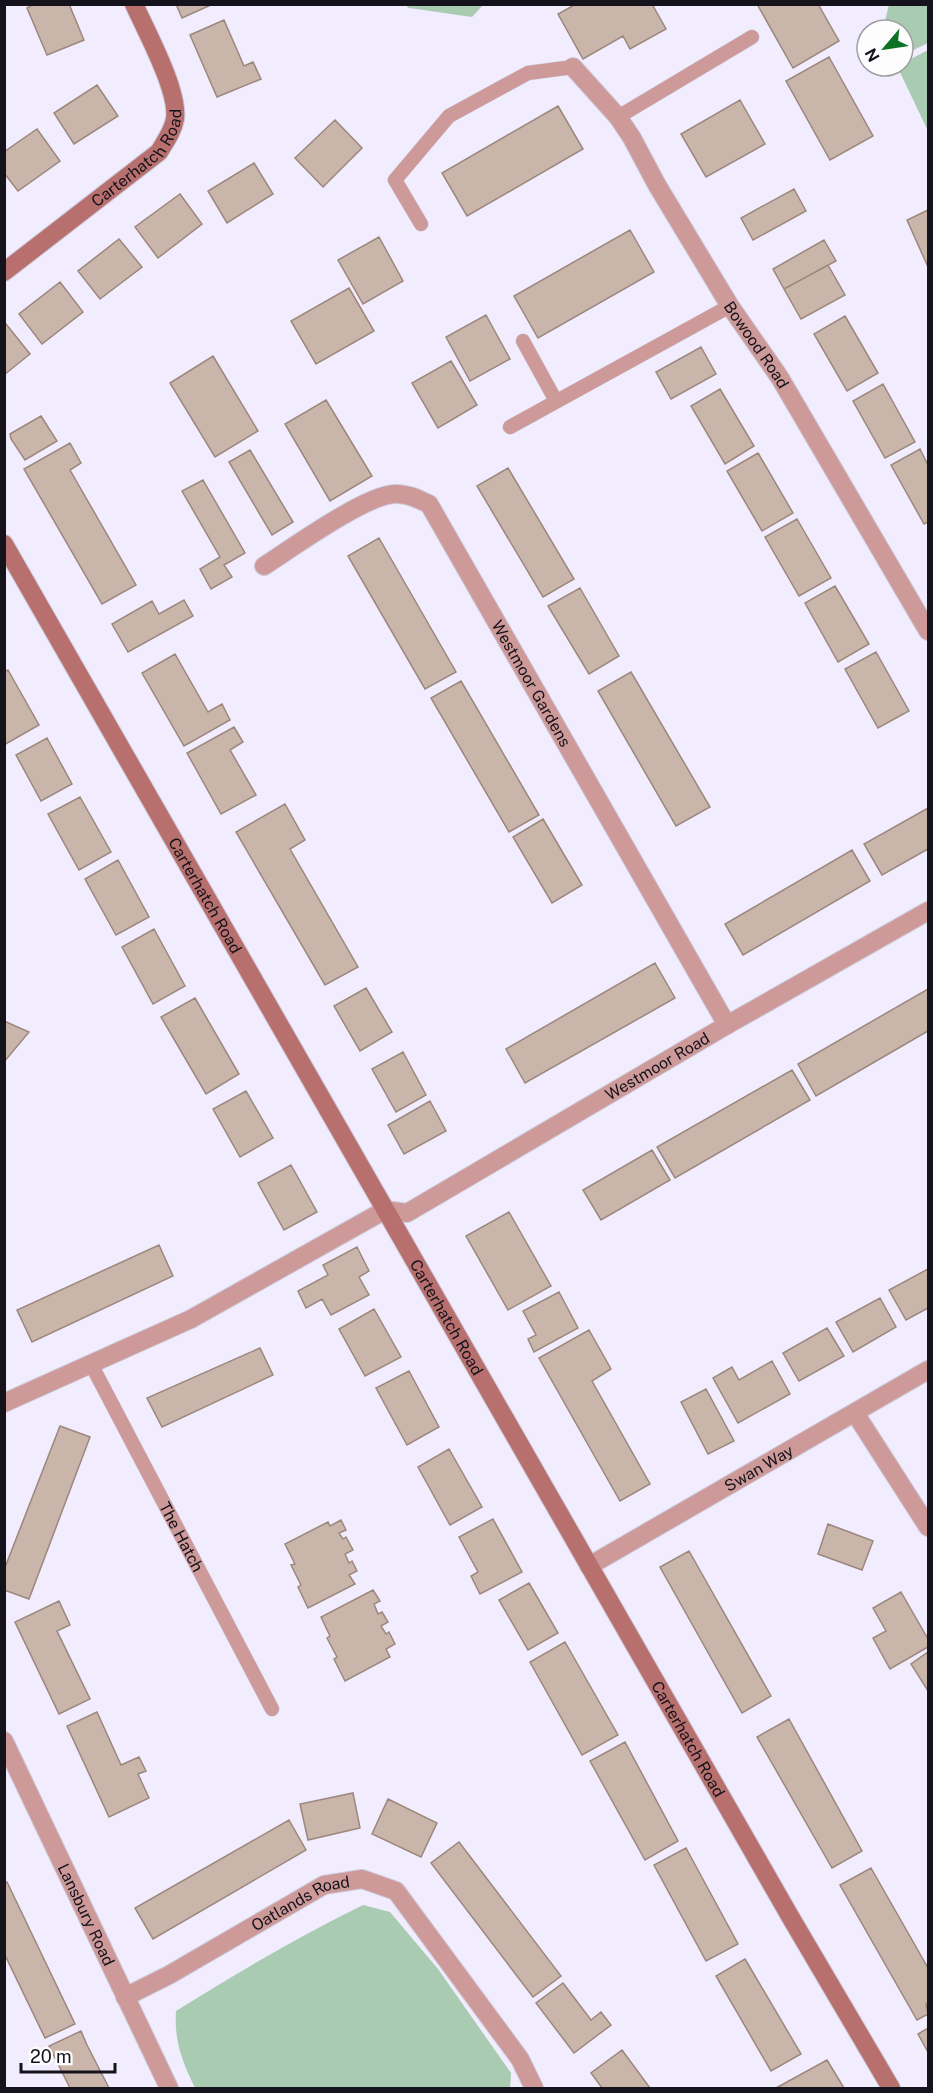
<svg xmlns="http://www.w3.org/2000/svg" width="933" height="2093" font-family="'Public Sans',sans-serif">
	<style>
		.green { fill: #a8cbb2 }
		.building { fill: #cab5ab; stroke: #9c877d; stroke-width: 1.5 }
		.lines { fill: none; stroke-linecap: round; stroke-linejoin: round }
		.lane-casing { stroke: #cecada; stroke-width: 15 }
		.street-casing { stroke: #cecada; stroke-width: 20 }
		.secondary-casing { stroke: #cecada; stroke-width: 20 }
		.lane { stroke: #cd9a99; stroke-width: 14 }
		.street { stroke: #cd9a99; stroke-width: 18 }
		.secondary { stroke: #b8706f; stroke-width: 18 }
		.labels { text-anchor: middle; stroke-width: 4.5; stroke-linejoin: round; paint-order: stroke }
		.street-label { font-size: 16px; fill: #14121a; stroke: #fdfdfd }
	</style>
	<rect width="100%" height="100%" fill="#f1edfe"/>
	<path class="green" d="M889,4L928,5V43L903,55V30H883Z
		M405,5H483L472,17L409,8Z
		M928,50V131L897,66H903V63Z
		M363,1905L390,1912L438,1969L511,2073L510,2088H195C182,2061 174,2041 176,2011C237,1973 298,1937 363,1905Z"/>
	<path class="building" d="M34,4H69L84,40L47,55L27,8Z
		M176,4H213L182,18Z
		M576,4H652L666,29L630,49L623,36L583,59L558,14Z
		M757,4H818L839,41L793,68Z
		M224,20L244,66L253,62L261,79L217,97L190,35Z
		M829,57L873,136L830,160L786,81Z
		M97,85L118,116L74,144L54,113Z
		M740,100L765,144L706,177L681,134Z
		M558,106L583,149L467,216L442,173Z
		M335,120L362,148L323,187L295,158Z
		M37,129L60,161L18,191L4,173V152Z
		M254,163L273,194L227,223L208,191Z
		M794,189L806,211L753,240L741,218Z
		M180,194L202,224L158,258L135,227Z
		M928,210V267L907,220Z
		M630,230L654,272L538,338L514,296Z
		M379,237L403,281L363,304L338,260Z
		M119,239L142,267L100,299L78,271Z
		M824,240L836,261L784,289L773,269Z
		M828,265L845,295L801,319L784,289Z
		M60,282L83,312L42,344L19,314Z
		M349,288L374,331L316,364L291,321Z
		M486,315L510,359L470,381L446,337Z
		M845,316L878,373L847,391L814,334Z
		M6,324L30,354L4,375V326Z
		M701,347L716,374L671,399L656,372Z
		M213,356L258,431L215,457L170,383Z
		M451,361L477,405L438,428L412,383Z
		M883,384L915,442L885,458L853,401Z
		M720,389L754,446L725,464L691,406Z
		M326,400L372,476L330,501L285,424Z
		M41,416L57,441L25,460L11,439L10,434Z
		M70,443L81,463L70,470L136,585L102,604L24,469Z
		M920,449L928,465V522L924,524L891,465Z
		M250,450L293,522L272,535L229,462Z
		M758,453L793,513L762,531L727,471Z
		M508,468L574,579L543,597L477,486Z
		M203,480L245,553L224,565L232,577L211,589L200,569L220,557L182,491Z
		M797,519L831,578L799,596L765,537Z
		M379,538L456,672L425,689L348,556Z
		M835,586L869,644L838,662L805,603Z
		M580,588L619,656L589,674L548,606Z
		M184,600L193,616L128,652L112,624L152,601L159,614Z
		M876,652L909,711L878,728L845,669Z
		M175,654L208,712L222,704L230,720L184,746L142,673Z
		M8,670L39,725L4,745V672Z
		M631,672L710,807L676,826L598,691Z
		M461,681L539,815L509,832L431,698Z
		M234,727L243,742L230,750L256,795L221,814L187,753Z
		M47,738L72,784L41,801L16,755Z
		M80,797L111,852L79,870L48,814Z
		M285,804L305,840L290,849L358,967L325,985L236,832Z
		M928,808V849L882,875L864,844Z
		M543,819L582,885L552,903L513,837Z
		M852,850L870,881L743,955L725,924Z
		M118,860L149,917L116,935L85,879Z
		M154,929L185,986L153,1004L122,947Z
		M655,963L675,998L525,1083L506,1049Z
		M366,988L392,1032L360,1051L334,1006Z
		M928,989V1031L816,1096L798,1064Z
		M195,998L239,1074L206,1094L161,1017Z
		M4,1021L29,1032L4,1062Z
		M403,1052L426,1095L396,1112L372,1069Z
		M792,1070L810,1100L675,1178L657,1147Z
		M246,1091L273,1138L240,1157L213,1109Z
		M430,1101L446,1131L404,1154L388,1125Z
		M652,1150L670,1180L601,1220L583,1190Z
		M291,1165L317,1212L284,1230L258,1183Z
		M509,1212L551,1286L508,1310L466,1236Z
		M159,1245L173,1276L32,1342L17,1310Z
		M357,1247L369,1271L359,1277L369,1295L331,1315L322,1299L306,1308L298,1291L328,1275L323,1265Z
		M928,1269V1308L906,1320L889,1290Z
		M559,1292L578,1328L534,1352L528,1339L536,1335L523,1311Z
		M880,1298L896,1327L853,1352L836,1322Z
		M374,1309L401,1357L365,1376L339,1329Z
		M827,1328L844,1356L799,1381L783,1353Z
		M589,1330L611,1369L592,1381L650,1484L620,1501L539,1358Z
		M260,1348L273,1375L162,1427L147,1398Z
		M772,1361L790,1394L738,1423L713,1378L732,1367L739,1380Z
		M409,1371L439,1427L407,1445L376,1388Z
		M706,1389L734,1441L708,1454L681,1402Z
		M60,1426L90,1437L29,1599L4,1590V1570Z
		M449,1449L482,1507L450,1525L418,1467Z
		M493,1519L522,1572L480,1594L471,1576L478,1572L459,1537Z
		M341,1520L346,1530L339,1533L343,1539L346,1537L353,1550L345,1554L349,1563L352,1561L357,1571L349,1575L355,1584L308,1608L298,1587L301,1585L291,1565L295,1564L285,1544L328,1522L330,1526Z
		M828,1524L873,1541L862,1570L818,1554Z
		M689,1551L771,1696L742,1713L660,1567Z
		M529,1583L558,1633L528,1650L499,1600Z
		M373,1590L380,1601L374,1604L378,1614L382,1612L388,1622L381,1626L386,1634L389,1632L395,1644L386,1649L390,1657L345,1681L334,1659L337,1657L327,1638L330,1636L321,1617Z
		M901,1592L928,1639V1647L890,1669L873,1638L886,1631L873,1608Z
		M59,1601L70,1625L57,1631L90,1699L59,1714L15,1622Z
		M565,1642L618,1735L582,1755L530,1662Z
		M928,1652V1691L911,1664Z
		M97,1712L121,1765L139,1757L146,1771L138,1774L149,1798L109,1817L67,1726Z
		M789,1719L862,1851L832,1868L757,1737Z
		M625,1742L678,1841L645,1860L590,1761Z
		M353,1793L360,1828L308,1840L300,1804Z
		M388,1799L437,1823L421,1857L372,1834Z
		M289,1820L306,1850L153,1939L135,1908Z
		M459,1842L561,1976L533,1997L431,1863Z
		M686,1848L738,1944L706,1961L654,1865Z
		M871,1868L928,1968V2003L926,2004L928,2014L917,2020L840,1885Z
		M7,1882L75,2024L45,2038L4,1953V1883Z
		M745,1959L801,2054L771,2071L716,1976Z
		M563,1983L591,2020L601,2012L611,2025L574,2053L536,2003Z
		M928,2028V2052L918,2034Z
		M81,2031L87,2045L109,2088H70L49,2046Z
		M622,2050L650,2088H602L591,2073Z
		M827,2060L844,2088H776Z"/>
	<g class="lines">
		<g class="lane-casing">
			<g id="lane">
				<path d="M618,117L752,37"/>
				<path d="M421,224L395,180L449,116L528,73L573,67"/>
				<path d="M523,341L556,401"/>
				<path d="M510,427L730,306"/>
				<path id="s1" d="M91,1364L272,1709"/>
			</g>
		</g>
		<g class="street-casing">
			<g id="street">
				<path id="s2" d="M573,67L618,117L632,138L657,185L730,306L780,378L928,631"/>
				<path id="s3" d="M264,566C292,548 364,496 394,494C407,493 418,499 429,504L727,1025"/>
				<path id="s4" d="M4,1403L191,1319L385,1210L407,1213L727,1025L928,911"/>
				<path d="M855,1413L928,1527"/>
				<path id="s5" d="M589,1566L928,1370"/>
				<path id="s6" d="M4,1741L169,2088"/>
				<path id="s7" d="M125,1997L169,1975L324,1885L362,1879L396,1891L520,2059L534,2088"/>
			</g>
		</g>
		<g class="secondary-casing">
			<g id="secondary">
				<path id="s8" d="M4,272L159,152C165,142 173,131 175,119C179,91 146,31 134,4"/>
				<path id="s9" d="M4,544L791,1918L891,2088"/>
			</g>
		</g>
		<use href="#lane" class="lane"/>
		<use href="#street" class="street"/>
		<use href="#secondary" class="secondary"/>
	</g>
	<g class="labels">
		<g class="street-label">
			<text dy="6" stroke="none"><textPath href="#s8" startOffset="178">Carterhatch Road</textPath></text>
			<text dy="6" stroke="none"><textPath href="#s2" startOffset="334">Bowood Road</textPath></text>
			<text dy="6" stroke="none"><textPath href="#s3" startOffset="393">Westmoor Gardens</textPath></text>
			<text dy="6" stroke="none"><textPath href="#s9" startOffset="405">Carterhatch Road</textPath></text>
			<text dy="6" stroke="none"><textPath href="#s4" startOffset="740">Westmoor Road</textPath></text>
			<text dy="6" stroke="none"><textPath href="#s9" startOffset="891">Carterhatch Road</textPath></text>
			<text dy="6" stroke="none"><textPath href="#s5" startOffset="196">Swan Way</textPath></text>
			<text dy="6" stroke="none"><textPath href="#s1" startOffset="195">The Hatch</textPath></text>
			<text dy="6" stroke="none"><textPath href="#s9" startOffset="1377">Carterhatch Road</textPath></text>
			<text dy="6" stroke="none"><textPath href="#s7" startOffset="200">Oatlands Road</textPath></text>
			<text dy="6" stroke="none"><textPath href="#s6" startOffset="192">Lansbury Road</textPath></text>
		</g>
	</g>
	<rect width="933" height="2093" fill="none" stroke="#14121a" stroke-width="12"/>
	<g transform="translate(885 48) rotate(241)"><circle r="28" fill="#fdfdfd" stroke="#a09fa2" stroke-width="1.5"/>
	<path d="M0-4.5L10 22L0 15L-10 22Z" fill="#0d7324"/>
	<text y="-9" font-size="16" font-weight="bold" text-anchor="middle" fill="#14121a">N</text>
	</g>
	<path d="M21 2063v9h94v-9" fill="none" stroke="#14121a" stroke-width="3"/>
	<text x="30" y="2063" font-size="18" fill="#14121a" stroke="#fdfdfd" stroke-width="4.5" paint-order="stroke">20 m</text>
</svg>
